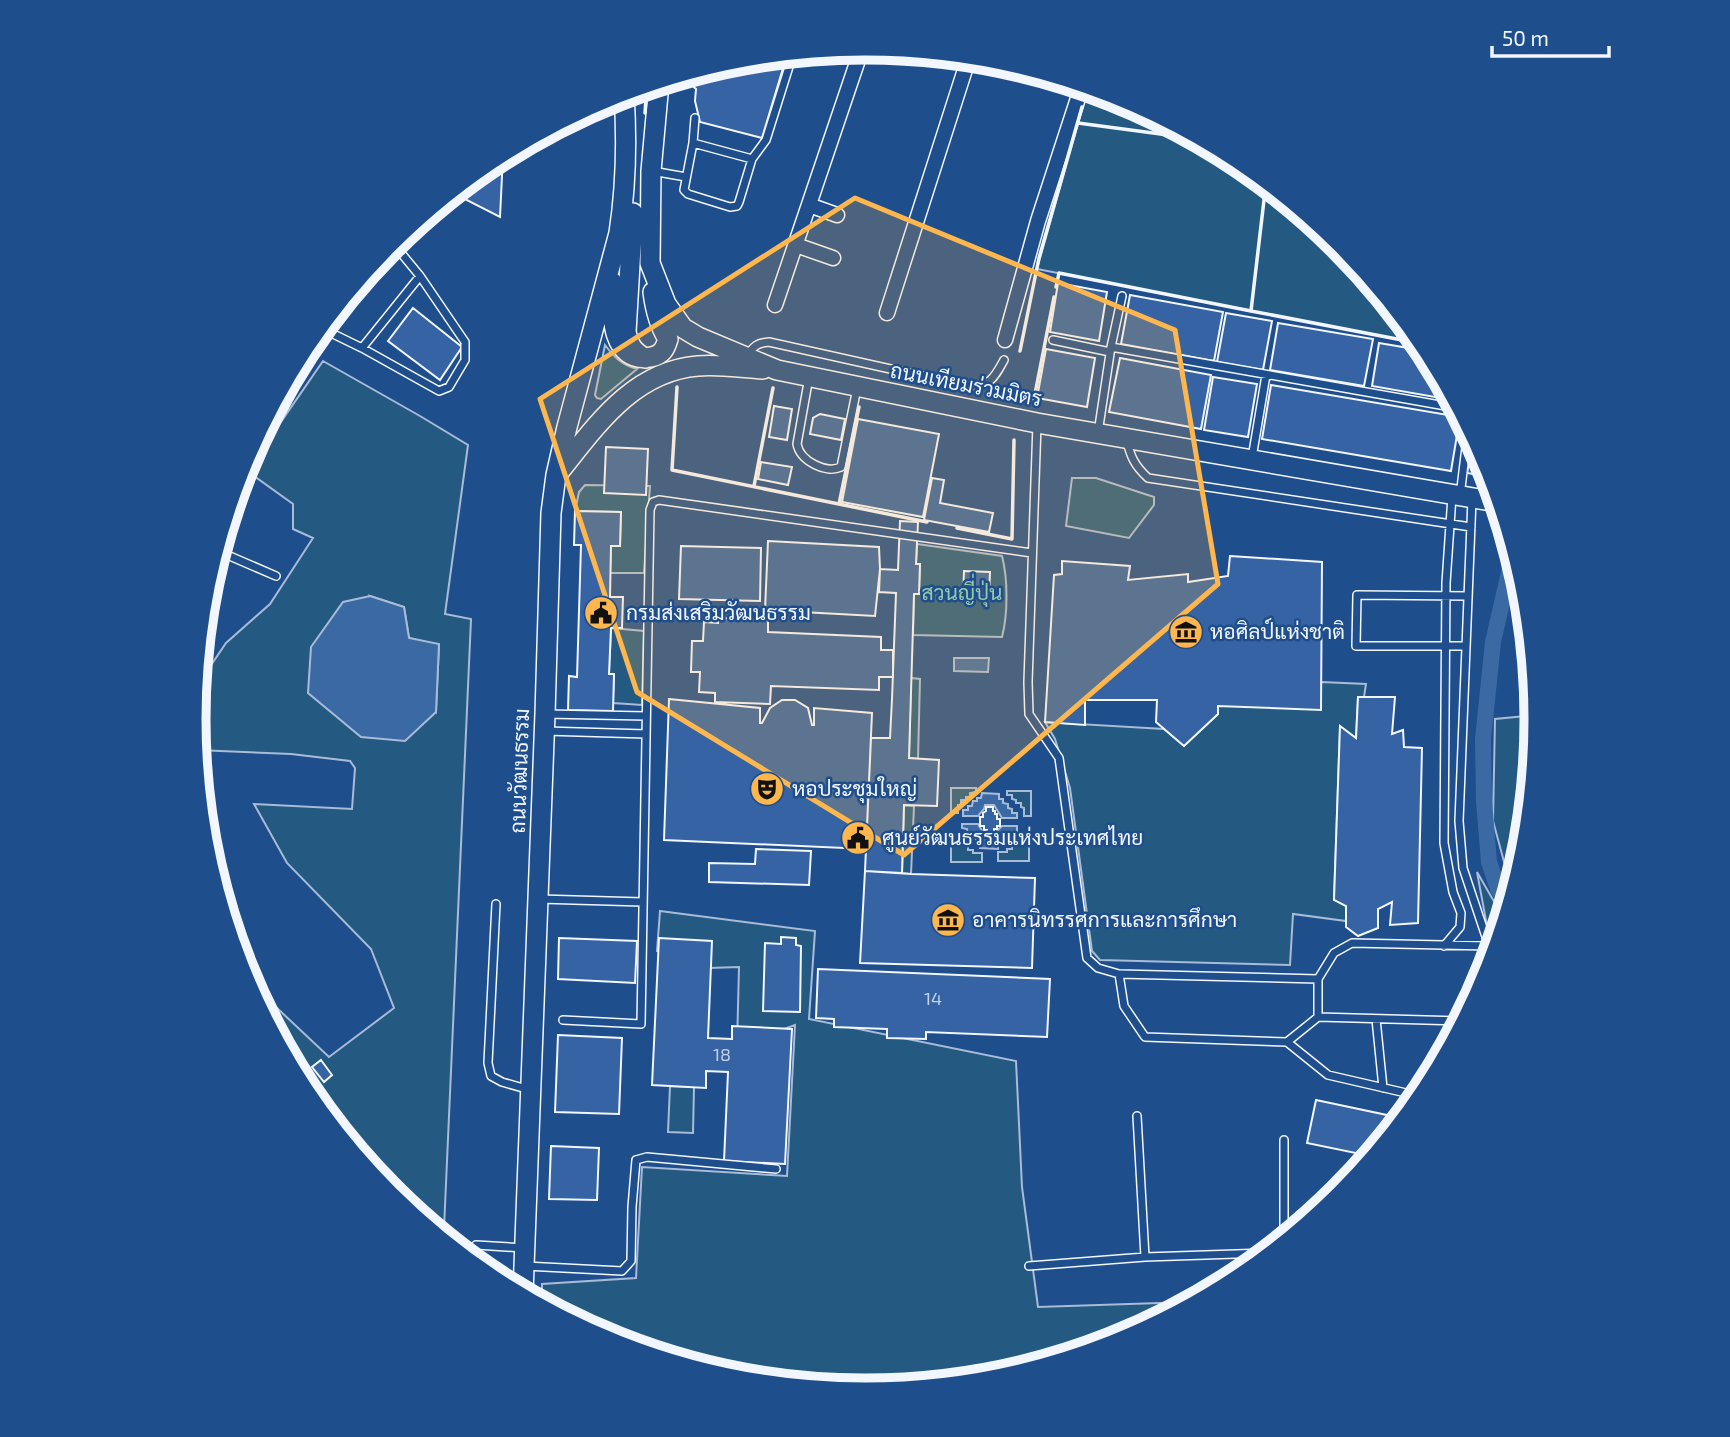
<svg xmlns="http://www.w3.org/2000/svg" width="1730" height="1437" font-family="'Exo 2',Sarabun,sans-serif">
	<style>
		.green { fill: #245a82; stroke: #a8bbd7; stroke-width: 2; fill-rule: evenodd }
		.water { fill: #3b69a3; stroke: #a8bbd7; stroke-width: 2 }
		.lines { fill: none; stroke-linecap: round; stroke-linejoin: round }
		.canal { stroke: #3b69a3; stroke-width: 16 }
		.building { fill: #3563a3; stroke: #f2f6ff; stroke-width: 2 }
		.lane-casing { stroke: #f2f6ff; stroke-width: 10 }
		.street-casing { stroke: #f2f6ff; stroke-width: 17 }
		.secondary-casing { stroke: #f2f6ff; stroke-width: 22 }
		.lane { stroke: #1f4e8c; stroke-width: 7 }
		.street { stroke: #1f4e8c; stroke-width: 14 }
		.secondary { stroke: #1f4e8c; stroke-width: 19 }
		.wall { stroke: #f2f6ff; stroke-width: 3.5 }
		.marked { fill: #ffb74d; fill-opacity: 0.2; stroke: #ffb74d; stroke-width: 5; stroke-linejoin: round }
		.labels { text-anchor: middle; stroke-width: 5; stroke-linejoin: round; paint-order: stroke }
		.number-label { font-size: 18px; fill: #c3d1e8 }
		.street-label { font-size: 21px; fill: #f2f6ff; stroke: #1f4e8c }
		.park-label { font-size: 21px; fill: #97c8a6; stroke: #1f4e8c }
		.poi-label { font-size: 21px; fill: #f2f6ff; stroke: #1f4e8c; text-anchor: start }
		.rim { fill: none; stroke: #f2f6ff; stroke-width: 9 }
	</style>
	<rect width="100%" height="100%" fill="#1f4e8c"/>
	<path class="green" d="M1088,88L1122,99L1238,161L1340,244L1420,342L1402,340L1037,269Z
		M605,345C614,357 622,365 637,369L601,399L597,398L595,395Z
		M323,361L420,416L468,445L445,614L471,619L444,1229L433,1228L390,1193L307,1091L275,1031L277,1008L329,1057L394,1008L371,949L287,863L254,804L352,809L355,768L350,761L291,754L197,750L194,718L197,686L226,643L270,604L313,538L293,529V504L247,471ZM370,596L404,607L409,638L439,645L436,711Z
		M1072,478H1096L1154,497V505L1129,538L1066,526Z
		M585,485L650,486L644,573H610L611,546H620L621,512L575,511L579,492Z
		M917,544L1002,556C1008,579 1008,614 1002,637L913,635L914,594L919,593L920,565L916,564Z
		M611,628L644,631L642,705L613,703L614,675L609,674Z
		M911,678L920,679L918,759L909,758Z
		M1321,682L1366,684L1364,697H1358L1356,738L1340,727L1334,899L1346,906V921L1293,914L1290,965L1100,960L1092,951L1070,788L1055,739L1045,722L1164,729L1184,746L1218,714V706Z
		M1536,715L1523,850L1513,883L1510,884L1493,821L1495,719Z
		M951,788H976V792L970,793V797H966V800H961V805H958V813H951Z
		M1007,791H1031V816H1024V808L1021,807V803H1016V800L1012,799V795H1007Z
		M904,805L914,806L911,874L902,873Z
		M951,835L960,836V841H965V845H968V850H973V853H982V862H951Z
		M1020,835H1029V861H998V852H1007V849H1012V844H1015V840H1020Z
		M1477,872L1503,917L1492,953Z
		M660,911L815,931L809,1019L1016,1061L1022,1187L1038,1307L1190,1302L1122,1339L996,1377L865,1390L734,1377L608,1338L542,1303V1284L636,1278L642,1167L787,1176L795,1025L737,1046L739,967L709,968L657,951Z
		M670,1086L694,1087L693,1133L668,1132Z"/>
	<path class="water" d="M370,596L404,607L409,638L439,644L436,712L405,741L361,737L308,693L311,647L343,602Z
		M954,658H989L988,672L954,671Z
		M982,793L999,794V799H1003V803L1008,804V808L1012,809V813H1017V818H1002L994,805H985L984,809L978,816H963V810H968V806H972L973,801H977V798H981Z
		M962,824H978L986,837L995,836V833L1002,826H1017V832H1011V836H1007L1006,841H1002V844H998V849L980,848V844L976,843V838H971L972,834L967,833V829L962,828Z"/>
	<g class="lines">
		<path class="canal" d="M1507,904L1498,889L1489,862L1484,801L1483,739L1493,642L1513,555"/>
	</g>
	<path class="building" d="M787,55L762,138L700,122L695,101L696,89L681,76L734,60Z
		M503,155L500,217L453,193L492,160Z
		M1058,283L1107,292L1099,341L1050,332Z
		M1130,295L1223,312L1214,361L1121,344Z
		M413,308L462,347L440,380L388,341Z
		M1226,313L1272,321L1263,370L1217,362Z
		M1278,323L1373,339L1364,386L1270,370Z
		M1379,343L1426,351L1452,400L1372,386Z
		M1046,349L1095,358L1087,407L1037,398Z
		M1120,358L1211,375L1201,429L1109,412Z
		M1213,377L1257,384L1248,437L1204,430Z
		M1271,385L1460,417L1451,471L1262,439Z
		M774,406L792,409L787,440L769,437Z
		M820,414L845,419L841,440L810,434L813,418Z
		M858,419L939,434L923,517L842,502Z
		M1473,439L1485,462L1490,477L1467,473Z
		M606,447L648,449L646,495L604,493Z
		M761,462L792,467L788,485L758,479Z
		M932,478L944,480L940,503L993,513L989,532L924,520Z
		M575,511L621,512L620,546H611L610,597H623L622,628H611L609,674H614L613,711L568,710L569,676L577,677L581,545H574Z
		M900,521L918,522L916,564H920L919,594H914L909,758L939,760L937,806L904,805L902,873L865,871L871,738H890L892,699L896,593L879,592L880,569L898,570Z
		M768,541L879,547L880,569L875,616L765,610Z
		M681,546L761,548L760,601L679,599Z
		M1230,556L1322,562L1321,710L1218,706V714L1184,746L1156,722L1157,700H1085V725L1045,722L1054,575L1062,574V561L1130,566L1128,580L1188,574V582L1228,576Z
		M964,571L990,572L989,596L963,595Z
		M718,618L768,620V632L881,637V650H893V677H879V690L771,686L770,704L715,702V693L699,692L700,672H691L692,641H703L704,622L718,623Z
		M1358,697H1395L1392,734L1403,730L1404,747L1422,748L1418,923L1390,925L1392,902L1378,909V928L1358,936L1346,927V906L1334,900L1340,726L1356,738Z
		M669,699L760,708V723H762L770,708L782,700H795L808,708L812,725H814V708L872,713L866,849L664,840Z
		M986,807H993V811H995V814H997V819H1000V826H997V829H994V833H987V830H984V826H980V817H983V813L986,811Z
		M756,849L811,851L809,885L709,882V863L755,864Z
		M865,871L911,874L1035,878L1032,968L860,963Z
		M781,937L796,938V945L801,946L800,1012L763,1011L765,943L781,944Z
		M559,938L637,941L635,983L558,979Z
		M659,938L712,941L708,1038L732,1039V1026L792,1029L785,1164L724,1161L728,1072L706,1071V1088L652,1085Z
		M818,969L1050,979L1047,1037L926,1032V1039L887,1038V1029L834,1027V1019L816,1018Z
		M558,1035L622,1038L619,1114L555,1112Z
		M321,1060L332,1075L324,1082L312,1067Z
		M1316,1100L1401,1118L1370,1156L1307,1143Z
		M551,1146L599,1148L597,1200L549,1199Z"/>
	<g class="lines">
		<g class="lane-casing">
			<path id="lane" d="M693,143L695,118
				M752,159L693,143L684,190L688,194L730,207L737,206L739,202L752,159L766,140L793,54
				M652,171L686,177
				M321,328L362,348L439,391L449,387L465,360V342L420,276L392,242
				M1053,340L1110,352
				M1111,347L1122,296
				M362,348L420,276
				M747,357C753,346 757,343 769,342L967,386C991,385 993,380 1004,360
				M809,377L797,444C800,461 826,474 841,467L857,388
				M1037,424L1028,682L1029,714L1059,758L1087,958L1098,968L1119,974L1124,1006L1145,1037L1287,1042L1318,1017L1461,1021
				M1098,433L1111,347L1457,408
				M1126,439C1131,457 1134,465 1148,478L1471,527
				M1252,458L1266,375
				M1460,496L1468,431
				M1472,499L1459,821L1463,868L1489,946
				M218,551L276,576
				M1465,646H1356L1357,595L1467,596
				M546,714L646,716
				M545,731L646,734
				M539,899L643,902
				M496,904L488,1063L491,1076L502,1082L530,1090
				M1444,946L1460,927L1461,913L1453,892L1444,843L1446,583L1452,496
				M1119,974L1318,979
				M1318,1017V979L1334,953L1352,943L1489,946L1490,960
				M1376,1019L1383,1088
				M563,1020L641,1024L650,510L653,502L659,500L1032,553
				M1287,1042L1328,1075L1419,1096
				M1137,1116L1145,1257
				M1284,1140V1239
				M475,1263L476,1245L524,1248
				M525,1266L622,1271L631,1261L632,1207L636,1160L647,1157L776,1169
				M1029,1266L1145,1257L1266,1253"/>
		</g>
		<g class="street-casing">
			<path id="street" d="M809,205L837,215
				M796,245L833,258
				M775,305L862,48
				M887,313L969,57
				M1005,340L1038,221L1082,86"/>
		</g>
		<g class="secondary-casing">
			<path id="secondary" d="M659,83L651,171L650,263L666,304L683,328L698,337L777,370L1037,423L1497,502
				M633,213L626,332C629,345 633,352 645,358
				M612,282C612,309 609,364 651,357C662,355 665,349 668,339C659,325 655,308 653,292
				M559,472C596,426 633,371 698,366C719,364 742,368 763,369
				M523,1293L545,714L551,513L556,475L567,427L619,233C626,187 627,140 624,94"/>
		</g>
		<use href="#lane" class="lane"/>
		<use href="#street" class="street"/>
		<use href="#secondary" class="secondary"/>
		<path class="wall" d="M644,88L646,98L645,113
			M1078,123L1198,139
			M1266,183L1251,311L1402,340L1420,342
			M1056,287L1059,273L1251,311
			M1020,351L1039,258L1082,107
			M677,387L672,470L927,522
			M1034,399L1054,297
			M754,486L773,388
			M839,504L859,407
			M957,528L1012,539L1014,440"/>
	</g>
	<path class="marked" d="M855,198L1175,330L1218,584L904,855L637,692L540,399Z"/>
	<defs>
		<g id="civic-disc" transform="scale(1.75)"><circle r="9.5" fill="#ffb74d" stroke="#1f4e8c"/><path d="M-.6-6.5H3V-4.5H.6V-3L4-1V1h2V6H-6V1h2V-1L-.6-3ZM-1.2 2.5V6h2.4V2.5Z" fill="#111"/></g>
		<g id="museum-disc" transform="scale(1.75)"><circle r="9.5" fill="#ffb74d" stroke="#1f4e8c"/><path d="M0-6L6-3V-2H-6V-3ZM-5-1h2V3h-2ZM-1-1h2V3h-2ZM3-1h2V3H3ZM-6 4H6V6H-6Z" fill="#111"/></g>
		<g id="theatre-disc" transform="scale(1.75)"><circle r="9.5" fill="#ffb74d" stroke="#1f4e8c"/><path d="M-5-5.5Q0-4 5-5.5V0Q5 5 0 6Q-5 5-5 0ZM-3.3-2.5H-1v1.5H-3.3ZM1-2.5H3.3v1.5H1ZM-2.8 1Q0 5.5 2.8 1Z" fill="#111"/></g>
	</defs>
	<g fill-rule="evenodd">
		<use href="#civic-disc" x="601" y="613"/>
		<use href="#museum-disc" x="1186" y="632"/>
		<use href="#theatre-disc" x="767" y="789"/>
		<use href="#civic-disc" x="858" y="838"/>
		<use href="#museum-disc" x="948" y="920"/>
	</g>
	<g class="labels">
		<g class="number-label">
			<text x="933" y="1005">14</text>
			<text x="722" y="1061">18</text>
		</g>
		<g class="street-label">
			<text transform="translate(966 385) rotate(11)" y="7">ถนนเทียมร่วมมิตร</text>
			<text transform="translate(520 771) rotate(-88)" y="7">ถนนวัฒนธรรม</text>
		</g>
		<g class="park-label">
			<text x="962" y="600">สวนญี่ปุ่น</text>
		</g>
		<g class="poi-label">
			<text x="626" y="620">กรมส่งเสริมวัฒนธรรม</text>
			<text x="1210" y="639">หอศิลป์แห่งชาติ</text>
			<text x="792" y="796">หอประชุมใหญ่</text>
			<text x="882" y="845">ศูนย์วัฒนธรรมแห่งประเทศไทย</text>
			<text x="972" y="927">อาคารนิทรรศการและการศึกษา</text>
		</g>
	</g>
	<path d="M0 0H1730V1437H0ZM206 719a659 659 0 1 1 1318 0a659 659 0 1 1-1318 0Z" fill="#1f4e8c" fill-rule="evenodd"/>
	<path class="rim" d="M206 719a659 659 0 1 1 1318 0a659 659 0 1 1-1318 0Z"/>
	<path d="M1492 46v10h117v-10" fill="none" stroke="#f2f6ff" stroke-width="3.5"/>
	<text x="1502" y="46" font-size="21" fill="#f2f6ff" stroke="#1f4e8c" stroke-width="5" paint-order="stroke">50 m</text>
</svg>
